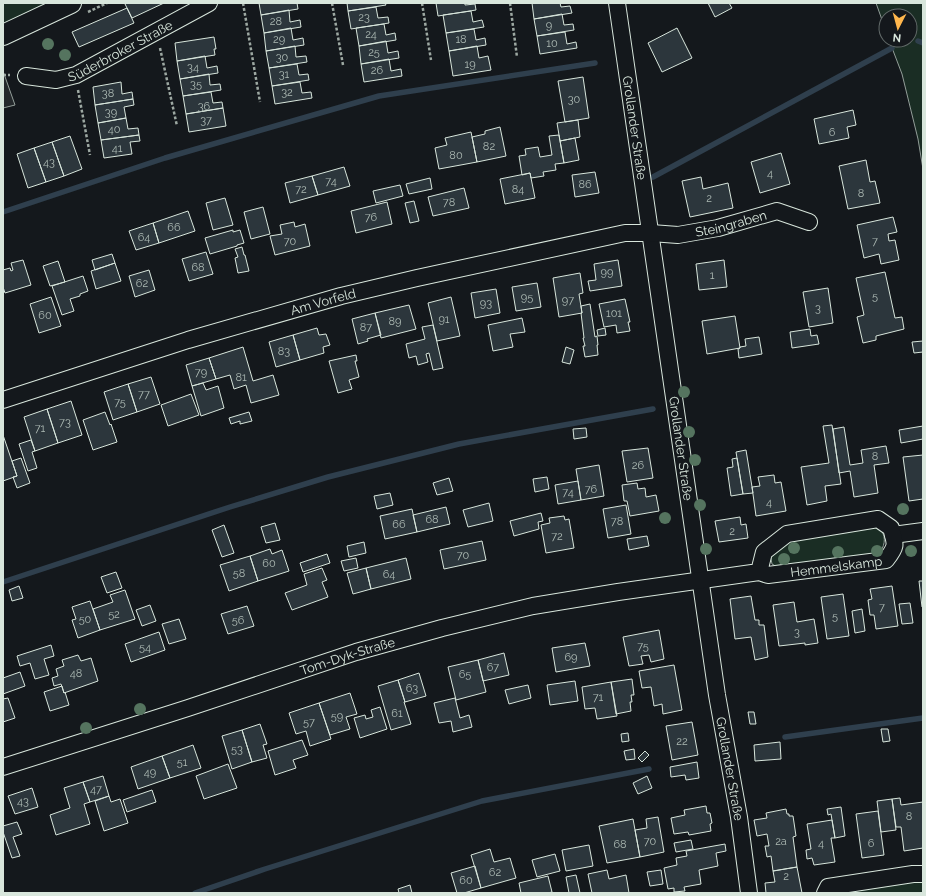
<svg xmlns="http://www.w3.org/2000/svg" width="926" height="896" font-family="Raleway,sans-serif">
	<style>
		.green { fill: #1a2d24; stroke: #939e99 }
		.parking { fill: #24282b; stroke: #939e99 }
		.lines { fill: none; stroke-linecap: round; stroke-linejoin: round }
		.stream { stroke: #2f3f4d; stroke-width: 5.5 }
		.building { fill: #2c363c; stroke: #d8e6dc }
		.minor-casing { stroke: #d8e6dc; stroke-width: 18 }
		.tertiary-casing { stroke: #d8e6dc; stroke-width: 22 }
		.path { stroke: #9da8a2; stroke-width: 2.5; stroke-dasharray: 3 2; stroke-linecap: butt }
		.minor { stroke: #14181c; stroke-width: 16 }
		.tertiary { stroke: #14181c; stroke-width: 20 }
		.tree { fill: #55745f }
		.labels { text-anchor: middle; stroke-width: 3; stroke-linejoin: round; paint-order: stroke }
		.number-label { font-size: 11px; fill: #adbab4 }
		.street-label { font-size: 13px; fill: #d8e6dc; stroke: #14181c }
	</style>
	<rect width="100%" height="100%" fill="#14181c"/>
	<path class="green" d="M3,3H50L3,24Z
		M876,3H923V169L918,139L902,74L889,40H910V16H886V31Z
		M872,525C875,526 879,528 881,530C887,538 884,547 879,554L779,568L772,564L770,554L777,547L800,537Z
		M919,881L923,882V893H835L844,889Z"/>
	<path class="parking" d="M3,71L15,105L3,108Z"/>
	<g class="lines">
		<path class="stream" d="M918,41L923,43
			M653,177L892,48
			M3,212L165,158L379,96L595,63
			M3,582L230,507L328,477L459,444L653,409
			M785,737L923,718
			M195,893L265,869L482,801L649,769"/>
	</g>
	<path class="building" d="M127,3H164L132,18L125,4Z
		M259,3H297L298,9L261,15Z
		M347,3H385L386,5L348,11Z
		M436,3H465V5L475,4L476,10L438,16Z
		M532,3H560L561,7L570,6L572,13L534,19Z
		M708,3H729L732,8L715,17Z
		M376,7L378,18L388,17L389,23L351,29L348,11Z
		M127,8L134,23L79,47L72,32Z
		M289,10L290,22L300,20L301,27L264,33L261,15Z
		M471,11L473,22L482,20L484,27L446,33L443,15Z
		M562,14L564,25L573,24L574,30L537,36L534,19Z
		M384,24L386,35L395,33L396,40L359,46L356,28Z
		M291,28L293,40L303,38L304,45L266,51L264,33Z
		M677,28L692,58L662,72L648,43Z
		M474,29L476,40L485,38L486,45L449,51L446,33Z
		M565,32L567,44L576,42L577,48L540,54L537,36Z
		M214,37L216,49H214L215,55L177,61L175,43Z
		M386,41L388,53L398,51L399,58L361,64L359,46Z
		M295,46L296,57L306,56L307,62L269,68L266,51Z
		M477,46L479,58L488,56L491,70L453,76L449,51Z
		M205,56L207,68L217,66L218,73L180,79L177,61Z
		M389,59L391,71L401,69L402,76L364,82L361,64Z
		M297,64L299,75L308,74L309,80L272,86L269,68Z
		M209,74L210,85L220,84L221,90L183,96L180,79Z
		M583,77L589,118L565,122L558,81Z
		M121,82L122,94L132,92L133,99L95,105L93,87Z
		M300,82L302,93L311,92L312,98L275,104L272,86Z
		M211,92L213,103L222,102L223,108L186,114L183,96Z
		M133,99L134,105L124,107L126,118L98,123L95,105Z
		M223,108L226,126L189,132L186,114Z
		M853,110L856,125L847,127L849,138L819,144L814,119Z
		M126,118L128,129L138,128L139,135L101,140L98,123Z
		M578,120L580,137L560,141L557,123Z
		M500,127L506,156L477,162L472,137L485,134V131Z
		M471,132L477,162L439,169L435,148L447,145L445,138Z
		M139,135L140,141L130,142L132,154L104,158L101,140Z
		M559,135L564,163L555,164L556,170L543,172L544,176L531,178L530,173L522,175L519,156L526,155L525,149L538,147L540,157L552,155L549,136Z
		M70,136L82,169L64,176L52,142Z
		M575,138L579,160L564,163L560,141Z
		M52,142L64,176L46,182L34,148Z
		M34,148L46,182L28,188L17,154Z
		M781,153L790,184L760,193L751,162Z
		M866,160L870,182L875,181L880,203L848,209L839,166Z
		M344,167L350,186L318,195L312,176Z
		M595,172L599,193L575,197L572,175Z
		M530,173L535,198L505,204L500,179Z
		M312,176L318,195L290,203L285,183Z
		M701,177L703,189L728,183L733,208L690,217L682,181Z
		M430,178L432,189L409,194L406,184Z
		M400,185L403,196L376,203L373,191Z
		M464,188L469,208L433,216L428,197Z
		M225,198L233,225L213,230L206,203Z
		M414,201L419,221L410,223L405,203Z
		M387,202L392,224L356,233L351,211Z
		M263,207L270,234L251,239L244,212Z
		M188,211L195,231L159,243L153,223Z
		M893,217L897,232L888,234L889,241L895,240L899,260L881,264L879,254L864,258L857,225Z
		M294,222L295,227L305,224L310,246L275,255L270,236L282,234L280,225Z
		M153,223L159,243L136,250L129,231Z
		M233,230V232L240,230L244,243L237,245V246L210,254L205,238Z
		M242,247L244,255H245L249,271L238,273L235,258L238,257L235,249Z
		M206,252L213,274L189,281L182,259Z
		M112,254L115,263L95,270L92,260Z
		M23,260L31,285L5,293L3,287V270L10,268L11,271L13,270L11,263Z
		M618,260L622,286L590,291L588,281L596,280L594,264Z
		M724,260L727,287L699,290L696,264Z
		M58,261L65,282L50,286L43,266Z
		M115,263L121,281L96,289L91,271Z
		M149,270L155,290L135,297L129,276Z
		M885,272L895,318L902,317L904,329L876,336V340L863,343L857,317L864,315L856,278Z
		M580,273L583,293L579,294L582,313L559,317L553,278Z
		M83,276L88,291L80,294V296L70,299L74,311L62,315L52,286Z
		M537,283L541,307L516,311L512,287Z
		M828,288L833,323L809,327L803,292Z
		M496,289L500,313L475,318L471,293Z
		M51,297L61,326L39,333L30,304Z
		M451,297L460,336L437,341L428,303Z
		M625,299L630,322H628L630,331L617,333L616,325L604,327L599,304Z
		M590,304L595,337L597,336L598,345H597L598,355L585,357L583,346H585L583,338H584L581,313H582L581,306Z
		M409,305L416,329L381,338L375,313Z
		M375,313L381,335L367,339L368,341L358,344L352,319Z
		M735,316L740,348L707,354L702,321Z
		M522,318L525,332L510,334L513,347L493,351L488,325Z
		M433,325L443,368L433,370L429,353L426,354L428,362L418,365L416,356L409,358L406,344L425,339L422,327Z
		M317,328L319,335L326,334L330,345L323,347L324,353L300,360L293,335Z
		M605,328L606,335L598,336L597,330Z
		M810,329L811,336L817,335L819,344L792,348L790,332Z
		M293,335L300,360L276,367L269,342Z
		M759,337L762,354L739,358L738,349L740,348V347L746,346L745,339Z
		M923,341V352L914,353L912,342Z
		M243,347L253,381L273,375L279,395L251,403L246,385L234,389L230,375L216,379L209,358Z
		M566,347L574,350L570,364L562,362Z
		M356,355L357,361H355L359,377L349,380L352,389L338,393L329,361Z
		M209,358L216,379L192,386L186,365Z
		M151,377L160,404L137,412L128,384Z
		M203,383L206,390L218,386L224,408L201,416L192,386Z
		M128,384L137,412L113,420L104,392Z
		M191,394L199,415L168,426L161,405Z
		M71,401L82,435L58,443L47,409Z
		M47,409L58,443L35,451L24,417Z
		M105,412L110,425L111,424L117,442L93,450L83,420Z
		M249,412L252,421L240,424V421L231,424L229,418Z
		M832,425L841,484L825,486L827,501L807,505L801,467L829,463L823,426Z
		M923,426V439L901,443L899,430Z
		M844,427L850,465L863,463L861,450L886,446L889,463L874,465L878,493L854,497L850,471L839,473L833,429Z
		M586,428L587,437L574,439L573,429Z
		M3,435L17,476L3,481Z
		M31,440L35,451L32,452L37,468L28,471L19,444Z
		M648,448L653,478L627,482L622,451Z
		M746,450L753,493L743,494L736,452Z
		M923,455V499L909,501L903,457Z
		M21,458L30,483L17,488L13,477L17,476L12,461Z
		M737,458L743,494L731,496L727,468L733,467L732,459Z
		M599,465L604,496L581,500L576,469Z
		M774,475L775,483L781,482L786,511L756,516L752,487L760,486L758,477Z
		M547,477L549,489L535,492L533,479Z
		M449,478L453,491L437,495L433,483Z
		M578,481L581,500L558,504L555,485Z
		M637,483L638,489L645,488L646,497L656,495L659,511L630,516L627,501H624L622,485Z
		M390,493L393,505L377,509L374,496Z
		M489,503L493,521L468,527L463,510Z
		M626,505L631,534L608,538L603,509Z
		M446,507L450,524L417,532L413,515Z
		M412,509L417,532L385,539L380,516Z
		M541,513L543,521L538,522L539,529L514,536L510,521Z
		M564,516L565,520L569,519L574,548L546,553L541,525L550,523L549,518Z
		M740,517L741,525L746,524L748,538L719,542L715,521Z
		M275,523L280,540L266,543L261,527Z
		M224,525L234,553L222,557L212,530Z
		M647,536L649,546L629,550L627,539Z
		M482,541L486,560L444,569L440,550Z
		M364,542L366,553L349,557L347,546Z
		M270,549L272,554L282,550L289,571L258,581L250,556Z
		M327,554L330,563L303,572L300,563Z
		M250,556L258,581L229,591L220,565Z
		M356,558L358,568L344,571L341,561Z
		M406,558L411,579L371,589L366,568Z
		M322,568L327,580L322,582L328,597L292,610L285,593L307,585L304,574Z
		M366,568L371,589L353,594L347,573Z
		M116,572L122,588L107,593L101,577Z
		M919,581H923V606L922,607Z
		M19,586L23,598L12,601L9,590Z
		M892,586L898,626L876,629L874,615H870L868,600L872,599L870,589Z
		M125,590L135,619L100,630L93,609L113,602L110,595Z
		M843,594L849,636L827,639L821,597Z
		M751,596L755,620H759V625H764L768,657L755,660L751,637L735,639L730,599Z
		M90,601L100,630L78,638L72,620L76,619L72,607Z
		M794,602L797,622L814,619L818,643L805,645V643L779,646L773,605Z
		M910,603L913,623L902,624L899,604Z
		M150,605L156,621L142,626L136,610Z
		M247,606L254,626L228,634L221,614Z
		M862,609L865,631L855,633L852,611Z
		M179,619L186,639L169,644L162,624Z
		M659,630L664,659L651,662L649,655L641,656L643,664L629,666L623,637Z
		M159,632L165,650L131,662L125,644Z
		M585,643L590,666L556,672L552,648Z
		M51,645L54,656L44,659L49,675L35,679L30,663L20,666L17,656Z
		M504,653L509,675L483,681L478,660Z
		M78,655L81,661L91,658L98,681L64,693L61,684L54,686L52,678L58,676L56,669L64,666L62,660Z
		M478,660L486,692L456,700L448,667Z
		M674,665L682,710L663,714L662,704L654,706L651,687L642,688L639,671Z
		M20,672L25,686L3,694V678Z
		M419,673L426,696L405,702L398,680Z
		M632,679L634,695H631L632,702H630L631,711L616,714L611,682Z
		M398,680L405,702H404L411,724L391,730L378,686Z
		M575,681L578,701L550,705L547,685Z
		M611,682L617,716L597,719L595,708L585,709L582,687Z
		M528,685L531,698L509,704L505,690Z
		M62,686L64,693L65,692L69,705L50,711L44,692Z
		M350,693L357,714L346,717L350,729L330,735L319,703Z
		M8,698L15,718L3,722V699Z
		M455,698L460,718L469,715L472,727L453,732L451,721L439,723L434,703Z
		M319,703L331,739L310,746L306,731L296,734L289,713Z
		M380,707L387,729L360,738L354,718L365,715L366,719L373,717L371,710Z
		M748,712H754L756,724H750Z
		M692,722L698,755L672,760L666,726Z
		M260,724L267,744L263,745L267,758L252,762L242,730Z
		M881,729H888L890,741L883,742Z
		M242,730L252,762L232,769L222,736Z
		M628,733L629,741L622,742L621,734Z
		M302,740L308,755L293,760L296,768L275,775L268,751Z
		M780,742L781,759L755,761L754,745Z
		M193,745L201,768L170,778L162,756Z
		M634,749L635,759L626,760L624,751Z
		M645,751L649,755L642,762L638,758Z
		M162,756L170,778L138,789L131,767Z
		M697,762L699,778L686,780L685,775L671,777L670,767Z
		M228,764L237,788L204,799L196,776Z
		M103,776L109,796L90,802L83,782Z
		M647,776L652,788L638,794L633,783Z
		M83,782L90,802L84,804L90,824L56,835L50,815L70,808L64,788Z
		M32,788L38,807L15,814L8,796Z
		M152,790L156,802L127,812L123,800Z
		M109,796L111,802L120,799L128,823L104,831L95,801Z
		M900,798L901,805L923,802V848L904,851L901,827H896L892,799Z
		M892,799L896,830L881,832L877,801Z
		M706,806L707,813H710L712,823L710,824L711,831L689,835L688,832L674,834L671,818L685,815L684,810Z
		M841,807L845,836L835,838L831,814L828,815L827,809Z
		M786,809L787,814H789V816H793L796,836L793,837L797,867L773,871L771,856L767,857L765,846H769L767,834L757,836L754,820L767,818L766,813Z
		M878,811L884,855L862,858L856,814Z
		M658,817L664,852L640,857L635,830L647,828L646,819Z
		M633,819L640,857L607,863L599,826Z
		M832,820L835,838H831L835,862L814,865L812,858L807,859L806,850L811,849L807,824Z
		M17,822L22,834L13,837L20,856L12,858L3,832V826Z
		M691,840L693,849L676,852L674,843Z
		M725,844L726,851L716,853L718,866L699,870L701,884L684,887L685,891L674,892V888L668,889L664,868L677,865L676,858L687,856L686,851Z
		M589,845L593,866L566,871L562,850Z
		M490,849L494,862L510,858L516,878L481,888L471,855Z
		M555,854L560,871L537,877L532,860Z
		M475,866L481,888L464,893H457L451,873Z
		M797,867L802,893H766L765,883L775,882L773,871Z
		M607,870L609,879L626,875L629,893H592L588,874Z
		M661,870L663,884L650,886L647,872Z
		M576,875L580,893H569L566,877Z
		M548,876L552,892L548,893H521L519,883Z
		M410,885L412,893H399L398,889Z"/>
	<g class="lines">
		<g class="minor-casing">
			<g id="minor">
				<path id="s1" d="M617,3L717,695L739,817L749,893"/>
				<path id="s2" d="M26,76L56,80L76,75L209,3"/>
				<path id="s3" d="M3,400L188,340L341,296L417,278L625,233H651L678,235L718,228L777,211L809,222"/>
				<path d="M893,535L923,531"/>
				<path id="s4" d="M3,767L188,708L356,652L442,628L533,606L618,592L759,572L768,575L886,560C897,546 896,545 891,528L878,519L787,534L764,552L759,572"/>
				<path d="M825,893L828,887L913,874H923"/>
			</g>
		</g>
		<g class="tertiary-casing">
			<path id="tertiary" d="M3,35L71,3"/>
		</g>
		<path class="path" d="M243,3L260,102
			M332,3L343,65
			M422,3L431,60
			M510,3L517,57
			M88,12L107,3
			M160,48L177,126
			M3,75H10
			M78,90L90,155"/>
		<use href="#minor" class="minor"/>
		<use href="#tertiary" class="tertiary"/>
	</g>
	<g class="tree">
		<circle cx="48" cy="44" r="6"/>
		<circle cx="65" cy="55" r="6"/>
		<circle cx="684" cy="392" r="6"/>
		<circle cx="689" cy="432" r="6"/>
		<circle cx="695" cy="460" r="6"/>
		<circle cx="700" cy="505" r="6"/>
		<circle cx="903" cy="509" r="6"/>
		<circle cx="665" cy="518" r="6"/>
		<circle cx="794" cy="548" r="6"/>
		<circle cx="706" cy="549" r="6"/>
		<circle cx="877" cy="551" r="6"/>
		<circle cx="911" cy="551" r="6"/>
		<circle cx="838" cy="552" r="6"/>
		<circle cx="784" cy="559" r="6"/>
		<circle cx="140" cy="709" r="6"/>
		<circle cx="86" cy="728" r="6"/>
	</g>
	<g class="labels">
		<g class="number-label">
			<text x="364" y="21">23</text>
			<text x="276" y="25">28</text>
			<text x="549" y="29">9</text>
			<text x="371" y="38">24</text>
			<text x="279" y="43">29</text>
			<text x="461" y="43">18</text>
			<text x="552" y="47">10</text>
			<text x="374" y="56">25</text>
			<text x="282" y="61">30</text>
			<text x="470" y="68">19</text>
			<text x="193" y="71">34</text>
			<text x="377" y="74">26</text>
			<text x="284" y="78">31</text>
			<text x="196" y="88">35</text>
			<text x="287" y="96">32</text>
			<text x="108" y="97">38</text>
			<text x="574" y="103">30</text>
			<text x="204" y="110">36</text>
			<text x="111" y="116">39</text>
			<text x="206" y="124">37</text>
			<text x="114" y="133">40</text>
			<text x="832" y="136">6</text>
			<text x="489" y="150">82</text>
			<text x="117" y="152">41</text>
			<text x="456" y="159">80</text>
			<text x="49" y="166">43</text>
			<text x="770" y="177">4</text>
			<text x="331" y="185">74</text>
			<text x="585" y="188">86</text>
			<text x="301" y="193">72</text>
			<text x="518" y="193">84</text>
			<text x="861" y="197">8</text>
			<text x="709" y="202">2</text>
			<text x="449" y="206">78</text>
			<text x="371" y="221">76</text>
			<text x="174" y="231">66</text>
			<text x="144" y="241">64</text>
			<text x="290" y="245">70</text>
			<text x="875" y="245">7</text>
			<text x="198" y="271">68</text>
			<text x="607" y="276">99</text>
			<text x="712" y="279">1</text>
			<text x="142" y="287">62</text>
			<text x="875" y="300">5</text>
			<text x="527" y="301">95</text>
			<text x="568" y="304">97</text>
			<text x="486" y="307">93</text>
			<text x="818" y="312">3</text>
			<text x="614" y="317">101</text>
			<text x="45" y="319">60</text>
			<text x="444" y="323">91</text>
			<text x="395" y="325">89</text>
			<text x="366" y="331">87</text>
			<text x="284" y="355">83</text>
			<text x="201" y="376">79</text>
			<text x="241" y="381">81</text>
			<text x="144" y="398">77</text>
			<text x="120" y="406">75</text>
			<text x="65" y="426">73</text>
			<text x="40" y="432">71</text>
			<text x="875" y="460">8</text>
			<text x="638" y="469">26</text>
			<text x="591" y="493">76</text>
			<text x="568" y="496">74</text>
			<text x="769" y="506">4</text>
			<text x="432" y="523">68</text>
			<text x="617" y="525">78</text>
			<text x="399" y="528">66</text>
			<text x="732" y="535">2</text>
			<text x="557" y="540">72</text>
			<text x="463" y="559">70</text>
			<text x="269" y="567">60</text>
			<text x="239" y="577">58</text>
			<text x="389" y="578">64</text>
			<text x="882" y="611">7</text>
			<text x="114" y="618">52</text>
			<text x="835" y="620">5</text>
			<text x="85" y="623">50</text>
			<text x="238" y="624">56</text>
			<text x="797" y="636">3</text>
			<text x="643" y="650">75</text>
			<text x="145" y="651">54</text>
			<text x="571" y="661">69</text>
			<text x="493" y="671">67</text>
			<text x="76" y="677">48</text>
			<text x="465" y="678">65</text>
			<text x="412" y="692">63</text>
			<text x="598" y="701">71</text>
			<text x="397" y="717">61</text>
			<text x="337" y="720">59</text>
			<text x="309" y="726">57</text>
			<text x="682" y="745">22</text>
			<text x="237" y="753">53</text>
			<text x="182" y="766">51</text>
			<text x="150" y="776">49</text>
			<text x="96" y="793">47</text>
			<text x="23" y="805">43</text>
			<text x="909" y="820">8</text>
			<text x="650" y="845">70</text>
			<text x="781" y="845">2a</text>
			<text x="821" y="847">4</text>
			<text x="871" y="847">6</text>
			<text x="620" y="848">68</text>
			<text x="495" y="876">62</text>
			<text x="786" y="880">2</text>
			<text x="466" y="884">60</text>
		</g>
		<g class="street-label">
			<text dy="5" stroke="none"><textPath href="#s2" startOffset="101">Süderbroker Straße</textPath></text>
			<text dy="5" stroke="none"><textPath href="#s1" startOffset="126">Grollander Straße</textPath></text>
			<text dy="5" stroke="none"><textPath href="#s3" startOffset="752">Steingraben</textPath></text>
			<text dy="5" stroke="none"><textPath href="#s3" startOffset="335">Am Vorfeld</textPath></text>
			<text dy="5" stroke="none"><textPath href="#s1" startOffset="450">Grollander Straße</textPath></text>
			<text dy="5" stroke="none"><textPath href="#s4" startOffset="861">Hemmelskamp</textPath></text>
			<text dy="5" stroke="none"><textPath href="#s4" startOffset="362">Tom-Dyk-Straße</textPath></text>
			<text dy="5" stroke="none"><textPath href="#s1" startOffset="774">Grollander Straße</textPath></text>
		</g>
	</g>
	<rect width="926" height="896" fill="none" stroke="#d8e6dc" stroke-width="8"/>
	<g transform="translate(898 28) rotate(186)"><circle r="19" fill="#14181c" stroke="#626a69"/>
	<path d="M0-3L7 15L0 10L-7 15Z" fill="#ffb74d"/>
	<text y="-6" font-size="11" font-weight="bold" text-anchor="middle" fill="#d8e6dc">N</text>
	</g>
</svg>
